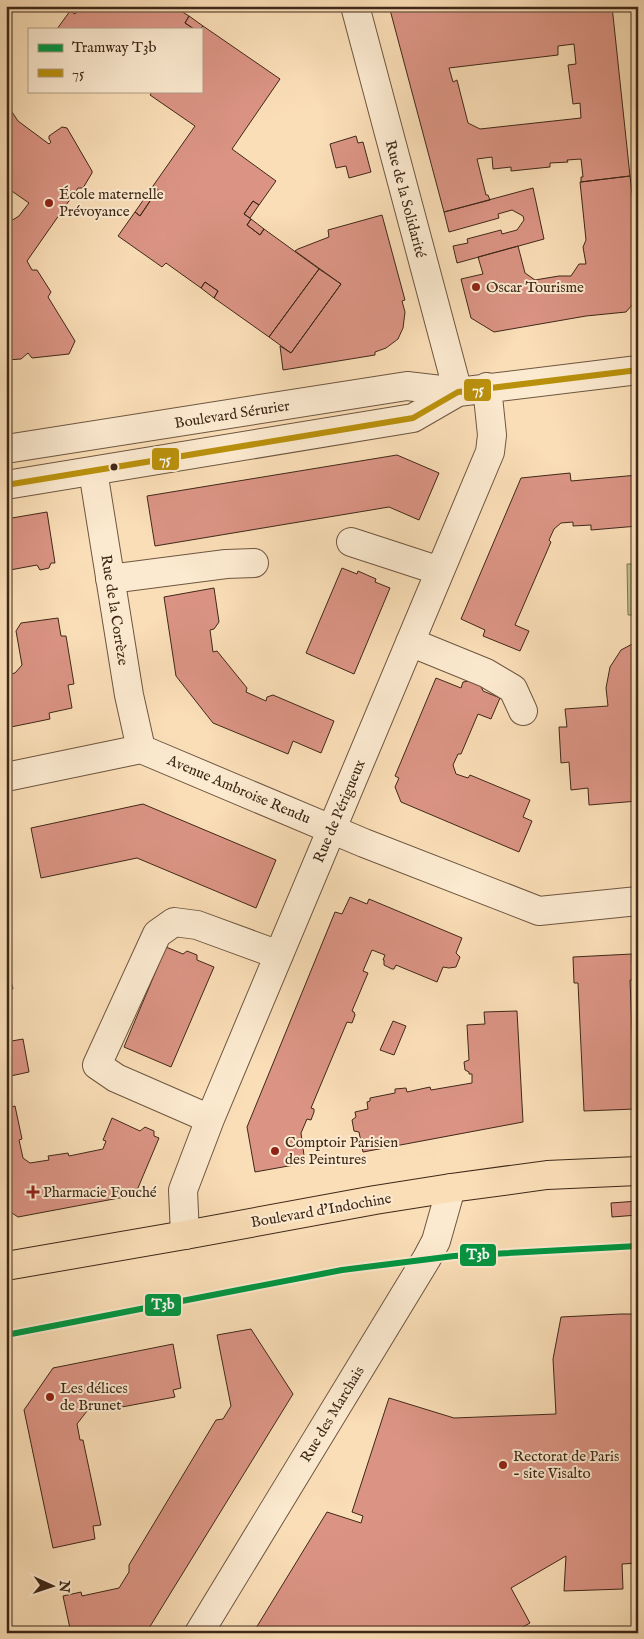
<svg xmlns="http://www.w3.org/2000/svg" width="644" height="1639" font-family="'IM FELL English',serif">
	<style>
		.green { fill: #bec18e; stroke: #7e7453 }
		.building { fill: #db9484; stroke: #3f2818; fill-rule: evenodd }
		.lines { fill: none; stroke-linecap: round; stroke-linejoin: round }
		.minor-casing { stroke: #6e5640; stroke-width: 30 }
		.major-casing { stroke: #3f2818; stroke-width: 30 }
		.minor { stroke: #fcead0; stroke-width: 28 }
		.major { stroke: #fadeb7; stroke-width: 28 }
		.bus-1-casing { stroke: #fcead0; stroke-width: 10 }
		.bus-1 { stroke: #ba910c; stroke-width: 6 }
		.tram-1-casing { stroke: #fcead0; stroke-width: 10 }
		.tram-1 { stroke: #009641; stroke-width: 6 }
		.poi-dot { fill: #8f2418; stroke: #fcead0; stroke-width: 2 }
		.bus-dot { fill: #3f2818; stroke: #fcead0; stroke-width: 2 }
		.labels { text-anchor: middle; stroke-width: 4; stroke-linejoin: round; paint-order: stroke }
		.poi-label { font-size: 15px; fill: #3f2818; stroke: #fcead0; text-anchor: start }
		.street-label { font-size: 15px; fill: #3f2818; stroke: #fcead0 }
		.line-badge { stroke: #fcead0; stroke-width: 2 }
		.badge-label { font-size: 14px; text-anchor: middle; font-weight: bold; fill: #fff }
	</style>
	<rect width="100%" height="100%" fill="#fadeb7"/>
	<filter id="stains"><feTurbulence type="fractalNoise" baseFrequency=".004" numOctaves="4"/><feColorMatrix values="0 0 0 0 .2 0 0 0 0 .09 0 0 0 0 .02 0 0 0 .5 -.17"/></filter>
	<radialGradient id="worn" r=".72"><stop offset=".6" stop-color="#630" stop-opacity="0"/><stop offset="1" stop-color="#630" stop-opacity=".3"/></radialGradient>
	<path class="green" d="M627,564H638V615H628Z"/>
	<path class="building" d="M80,6H184L181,11L189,16L185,23L194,29H57L70,11L75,14Z
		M389,6H612L630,176L581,182V177H583L581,159L567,160L568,162L550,163V167L511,171V167L493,169L492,157L477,159L486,195H488L490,200L444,212ZM574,44L576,64L568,65L573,104L580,103L581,118L480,129L468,123L457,80L453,82L449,68L558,55V46Z
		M189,16L203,26L200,29H194L185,23Z
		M203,26L280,79L232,149L276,181L259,205L253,201L244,214L251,219L247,225L260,235L264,229L319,269L269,337L214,298L218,291L205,282L201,288L166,263L162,267L118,236L135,212L140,216L158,189L153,186L195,126L150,95L153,91H201L200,29Z
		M6,103L18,121L49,144L51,142L49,139V136L62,127L67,128L92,171V173L83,188H78L27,261L32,270H37L51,292L48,297L75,341L69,354L32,358L28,353L21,359L6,360V224L19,216L29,203L6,187Z
		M356,136L358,143L363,142L371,172L349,178L346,166L336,168L330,144Z
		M630,176L638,245V298L626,312L586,316L494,332L471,318L461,279L483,274L478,257L518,246L525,273L535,280L559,276H571L579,264H586L583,247L586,240L580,182Z
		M153,186L158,189L140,216L135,212Z
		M533,188L544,239L457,263L453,246L468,243L467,239L501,230L502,234L517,230L524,220L523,216L512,210L498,214L499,218L449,232L444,212Z
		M253,201L259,205L250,218L244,214Z
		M382,215L405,300L402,301L405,312L403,328L398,339L386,348L375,352V355L283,370L280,346L291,353L341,284L295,251L298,249L329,237L328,230Z
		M251,219L264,229L260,235L247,225Z
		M319,269L341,284L291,353L269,337Z
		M205,282L218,291L214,298L201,288Z
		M397,455L439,473L419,520L389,507L155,546L147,496Z
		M570,473L571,481L638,475V526L591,530V525L573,526V522L561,523L554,529L549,540L551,542L515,625L529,631L520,651L483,636L485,630L461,619L521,478Z
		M47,512L55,563H51L49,568L40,570L37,565L10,570L9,574L6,575V519Z
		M342,568L357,574L358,571L376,579L375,582L390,588L354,674L306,653Z
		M214,588L219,622L214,629L210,630L213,652L217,651L247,688L246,692L266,701L267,697L273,695L334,721L321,753L293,741L288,754L213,723L176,676L164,597Z
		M58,618L61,636H66L74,684L68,685L72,708L49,713L50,719L6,728V675L15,673L22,665L16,631L21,623Z
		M638,641V801L589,805L588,788L571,790L569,762L561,763L559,727H567L565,709L608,706L606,688L610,667L621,650Z
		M436,678L461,688L463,682L469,681L468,678L483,685L481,686L483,691L500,698L491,719L478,714L461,754H458L453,765L456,774L468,778L470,775L530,800L523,817L532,821L519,852L401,802L395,787L399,778L395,776Z
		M143,804L276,860L256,908L137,858L41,878L31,828Z
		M350,897L367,904L369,899L462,938L456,953L460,957L456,967L449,968L443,967L437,982L396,965L394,969H392L384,965V960H383L385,955L372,950L363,971L368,973L352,1011L354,1012L355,1015L352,1023L347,1022L311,1108L314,1109V1112L311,1120L307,1119L301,1133L305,1163L255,1172L247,1127L335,912L342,914Z
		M166,947L183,954L187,951L197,955V960L214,967L171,1067L124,1047Z
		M632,954L633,980H630L635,1109L584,1111L578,983H574L573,957Z
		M6,958L13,989L6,990Z
		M517,1011L523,1122L363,1152L359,1132L354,1131L352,1120L356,1117L355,1112L368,1109L367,1102L370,1101V1098L395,1093V1089L406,1088L407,1092L430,1087L431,1090L472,1083V1074H469V1072L465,1070L464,1062L469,1060L467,1025L485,1024L484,1012Z
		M393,1021L406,1026L394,1055L380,1050Z
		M23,1039L29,1072L6,1077V1042Z
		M6,1080L12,1107L15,1106L22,1139L19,1140L23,1158L30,1163L49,1160L48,1156L68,1153L69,1156L103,1149L106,1141L103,1140L112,1118L140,1131L145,1127L154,1131V1136L159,1138L135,1195L18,1217L6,1209Z
		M638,1201V1215L612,1217L611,1203Z
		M621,1314H638V1563L622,1564L623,1589L564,1591L566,1556L511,1588L530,1623L512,1633H253L327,1512L361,1523L363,1516L352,1512L389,1398L454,1418L556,1414L553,1359L561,1317Z
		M251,1329L293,1394L146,1633H71L63,1596L81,1592L82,1596L119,1588L129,1572V1565L216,1420L223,1419L231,1406L217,1335Z
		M173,1344L181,1388L173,1390L175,1397L106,1410V1408L87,1411L77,1424L80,1440H83L101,1525L93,1526L95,1539L53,1548L24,1410L53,1368Z"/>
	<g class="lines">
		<g class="minor-casing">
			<path id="minor" d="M355,6L458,392
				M6,449L407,386L458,392L638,370
				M93,471L129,695L141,749
				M6,485L413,418L458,392
				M351,542L440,571
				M110,579L226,564L254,563
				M410,642L486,673L513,689L523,711
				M6,777L141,749L364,843L539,911L638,901
				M210,1119L116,1078L97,1065L157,934L174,922L197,925L279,955
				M185,1235L183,1190L210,1119L490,452L492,435L487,387
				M199,1633L427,1258L436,1241L451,1188"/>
		</g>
		<g class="major-casing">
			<path id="major" d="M6,1266L185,1235L375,1200L451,1188L547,1175L638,1171"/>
		</g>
		<use href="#minor" class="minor"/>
		<use href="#major" class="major"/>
		<g class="bus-1-casing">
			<path id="bus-1" d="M6,485L413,418L458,392L638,370"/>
		</g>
		<use href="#bus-1" class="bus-1"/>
		<g class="tram-1-casing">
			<path id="tram-1" d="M6,1335L342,1270L454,1256L638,1246"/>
		</g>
		<use href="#tram-1" class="tram-1"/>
	</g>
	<g class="poi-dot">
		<circle cx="49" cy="203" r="5"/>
		<circle cx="476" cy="287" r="5"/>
		<circle cx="275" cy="1151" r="5"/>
		<path d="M30.5 1184.5h5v5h5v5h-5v5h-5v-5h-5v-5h5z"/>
		<circle cx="50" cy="1397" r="5"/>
		<circle cx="503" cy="1465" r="5"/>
	</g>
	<circle class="bus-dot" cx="114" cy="467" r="4.5"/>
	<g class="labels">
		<g class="poi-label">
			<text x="59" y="199">École maternelle<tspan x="59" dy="17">Prévoyance</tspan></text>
			<text x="486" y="292">Oscar Tourisme</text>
			<text x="285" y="1147">Comptoir Parisien<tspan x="285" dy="17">des Peintures</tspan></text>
			<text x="43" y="1197">Pharmacie Fouché</text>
			<text x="60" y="1393">Les délices<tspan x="60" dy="17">de Brunet</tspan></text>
			<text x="513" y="1461">Rectorat de Paris<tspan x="513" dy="17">- site Visalto</tspan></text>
		</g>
		<g class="street-label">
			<text transform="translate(406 199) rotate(75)" y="5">Rue de la Solidarité</text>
			<text transform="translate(232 414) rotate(-9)" y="5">Boulevard Sérurier</text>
			<text transform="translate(115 610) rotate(81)" y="5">Rue de la Corrèze</text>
			<text transform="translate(239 789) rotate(23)" y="5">Avenue Ambroise Rendu</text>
			<text transform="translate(339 811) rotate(-67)" y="5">Rue de Périgueux</text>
			<text transform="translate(321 1210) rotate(-10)" y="5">Boulevard d'Indochine</text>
			<text transform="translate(332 1414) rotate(-59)" y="5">Rue des Marchais</text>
		</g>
	</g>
	<g class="line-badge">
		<rect x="463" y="378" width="29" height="24" rx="5" fill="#ba910c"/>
		<rect x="151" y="447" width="29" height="24" rx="5" fill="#ba910c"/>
		<rect x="459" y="1243" width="38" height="24" rx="5" fill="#009641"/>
		<rect x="144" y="1293" width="38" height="24" rx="5" fill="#009641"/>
	</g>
	<g class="badge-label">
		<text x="478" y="394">75</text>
		<text x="165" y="464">75</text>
		<text x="478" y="1259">T3b</text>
		<text x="163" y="1309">T3b</text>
	</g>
	<rect width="644" height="1639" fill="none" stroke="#fadeb7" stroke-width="25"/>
	<rect x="8" y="8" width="629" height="1624" fill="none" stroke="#3f2818" stroke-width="2.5"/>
	<rect x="12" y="12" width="619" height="1614" fill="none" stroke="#3f2818"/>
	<rect x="28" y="28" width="175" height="65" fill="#fcead0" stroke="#b09c86"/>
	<rect x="38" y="44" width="25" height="8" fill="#009641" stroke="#b09c86"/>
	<text x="72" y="52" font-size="15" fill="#3f2818">Tramway T3b</text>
	<rect x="38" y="69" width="25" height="8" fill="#ba910c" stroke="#b09c86"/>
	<text x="72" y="78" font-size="15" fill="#3f2818">75</text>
	<g transform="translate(52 1586) rotate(93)" stroke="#fcead0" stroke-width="4" paint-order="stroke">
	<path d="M0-4L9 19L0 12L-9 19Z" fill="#3f2818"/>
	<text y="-8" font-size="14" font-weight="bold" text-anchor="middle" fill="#3f2818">N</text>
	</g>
	<rect width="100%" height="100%" filter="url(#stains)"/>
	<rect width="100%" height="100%" fill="url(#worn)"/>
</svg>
